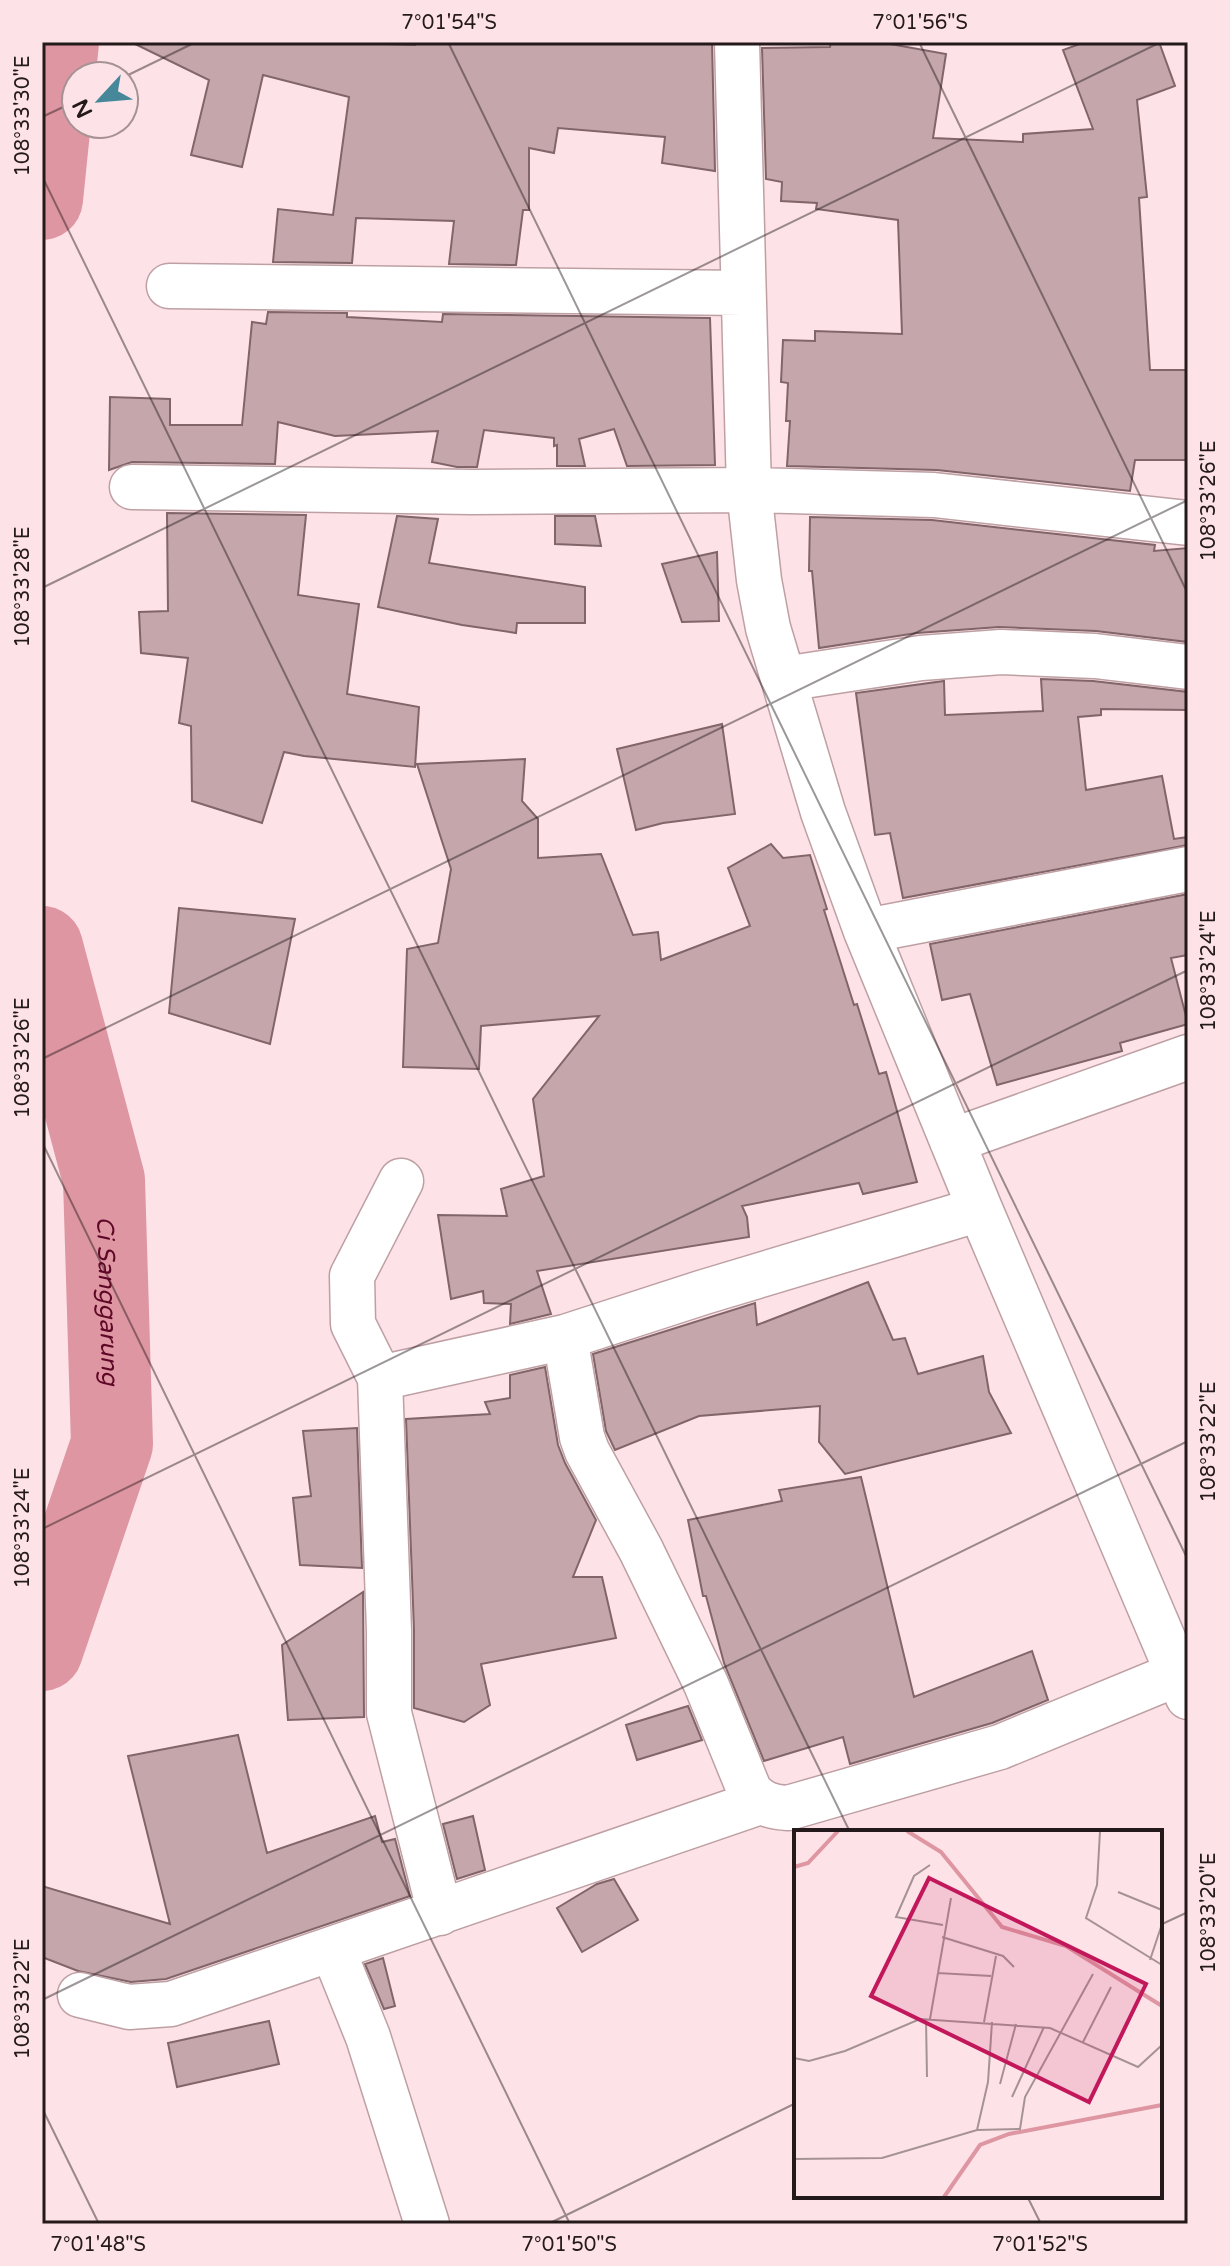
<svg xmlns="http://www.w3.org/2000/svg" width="1230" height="2266" font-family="'Varela Round',sans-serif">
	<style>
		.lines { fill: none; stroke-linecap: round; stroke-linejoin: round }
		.river { stroke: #de96a2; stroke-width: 82 }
		.building { fill: #c4a6ab; stroke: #816569; stroke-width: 2 }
		.minor-casing { stroke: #bea0a4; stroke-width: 47 }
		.minor { stroke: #fff; stroke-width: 44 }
		.ticks { fill: none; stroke: #24191b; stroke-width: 2; stroke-opacity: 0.45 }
		.labels { text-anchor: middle; stroke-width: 6; stroke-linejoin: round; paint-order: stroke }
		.water-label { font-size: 24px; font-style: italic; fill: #5e0726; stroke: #fde3e7 }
		.inset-river { fill: none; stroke: #de96a2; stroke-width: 4 }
		.inset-road { fill: none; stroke: #a69295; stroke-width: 2 }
		.view { fill: #c2185b; fill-opacity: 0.15; stroke: #c2185b; stroke-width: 4 }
		.inset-edge { fill: none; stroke: #24191b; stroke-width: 4 }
		.neatline { fill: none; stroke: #24191b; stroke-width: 3 }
		.ticks-label { font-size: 20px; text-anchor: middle; fill: #24191b }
	</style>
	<rect width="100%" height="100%" fill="#fde3e7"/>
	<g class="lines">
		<g class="river">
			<path d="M42,199L58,42"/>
			<path id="s1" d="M42,947L104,1180L112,1444L42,1650"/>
		</g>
	</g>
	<path class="building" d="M131,42H325L415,45L416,42H712L715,171L662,163L665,137L558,128L554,153L529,148V210H523L516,265L449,264L454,221L356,218L352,263L273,262L278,209L333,215L349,97L263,75L242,167L191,155L209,80Z
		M831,42H879L946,54L933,138L1023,142V134L1093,129L1063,50L1085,42H1159L1175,86L1137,100L1147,197L1139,198L1150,370H1188V460H1135L1130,491L937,470L787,466L790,421H786L788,383L781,382L783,340L815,341V331L902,334L898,220L816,209L817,203L781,201L782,182L766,179L762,48L830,47Z
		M268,312L347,313V317L442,322L443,314L710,318L715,465L627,466L614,429L579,439L585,466H557V445L554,446V438L484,430L477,467H457L432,462L438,431L335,436L278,422L275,464L132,462L109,470L110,397L170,399V425H242L252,322L266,324Z
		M167,513L306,515L298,595L359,604L347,694L419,707L415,767L304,756L284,752L262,823L192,801L191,726L179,723L188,658L141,653L139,612L168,611Z
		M397,516L438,519L429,563L585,587V623H517L516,633L462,625L378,607Z
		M555,516H595L601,546L555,544Z
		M810,517L932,520L1155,545L1154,551L1188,548V642L1096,631L999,627L917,633L819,648L812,571H809Z
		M717,552L719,621L682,622L662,564Z
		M1041,679L1093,681L1188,692V710L1101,709V715L1078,717L1086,790L1162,776L1174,839L1188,837V845L903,898L890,833L875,835L856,693L944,681L945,715L1043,711Z
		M722,724L735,814L663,823L636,830L617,749Z
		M525,759L522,801L538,819V858L601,854L633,935L658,932L661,960L750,926L728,868L771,844L783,858L810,855L827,909L824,910L854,1005L857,1004L879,1074L886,1072L917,1182L863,1194L859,1183L742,1206L747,1217L749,1237L537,1271L551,1314L510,1324L511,1304L484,1303L483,1291L451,1299L438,1215L507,1216L501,1189L544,1176L533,1099L599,1016L481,1026L479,1069L403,1067L407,949L438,943L451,869L417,764Z
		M1188,894V955L1171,958L1188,1024L1120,1043L1122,1051L997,1085L970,994L942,1000L930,944Z
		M179,908L295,919L270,1044L169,1013Z
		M868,1282L893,1340L905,1338L918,1374L983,1356L989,1392L1011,1433L845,1474L819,1442L820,1406L699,1416L615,1450L606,1431L593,1354L755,1303L757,1325Z
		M545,1367L558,1445L565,1463L596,1520L573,1577H602L616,1638L481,1664L490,1705L464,1722L414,1708V1630L406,1419L490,1414L485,1402L510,1398V1375Z
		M357,1428L362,1568L300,1565L293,1498L311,1496L303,1431Z
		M861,1477L914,1697L1032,1651L1048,1700L992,1723L850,1764L843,1737L764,1761L724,1663L706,1596H703L688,1520L782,1501L779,1490Z
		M363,1592L364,1717L288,1720L282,1645Z
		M688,1706L702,1740L637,1760L626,1725Z
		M238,1735L267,1853L375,1816L382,1842L395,1839L410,1896L166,1979L131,1982L78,1971L42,1957V1886L170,1924L128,1756Z
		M473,1816L485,1870L457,1879L443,1824Z
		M614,1879L638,1920L582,1952L557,1908L597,1884Z
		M383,1958L395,2006L384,2009L365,1964Z
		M269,2021L279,2064L177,2087L168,2043Z"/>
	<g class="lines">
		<g class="minor-casing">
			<path id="minor" d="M737,42L749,490L759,580L768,628L823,812L866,931L980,1209L1188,1697
				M169,286L743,293
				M132,487L472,492L749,490L934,495L1188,523
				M784,679L921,658L1001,652L1095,656L1188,667
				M866,931L1188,869
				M952,1141L1188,1057
				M401,1181L352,1276L353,1324L380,1378L389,1631V1713L440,1913
				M565,1337L582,1437L587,1451L641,1550L706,1684L750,1792C762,1804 771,1807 788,1808L1000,1747L1177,1674
				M380,1378L565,1337L704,1292L980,1209
				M333,1950L368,2037L427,2224
				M80,1995L129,2007L171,2004L760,1802"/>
		</g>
		<use href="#minor" class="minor"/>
	</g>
	<path class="ticks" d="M448,42L1188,1560M919,42L1188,594M124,77L196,42M42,117L76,101M42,176L850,1832M42,588L1161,42M42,1059L1188,500M42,1142L570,2224M42,1529L1188,970M1160,1925L1188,1912M42,2000L1188,1441M42,2108L99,2224M1027,2196L1041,2224M548,2224L796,2103"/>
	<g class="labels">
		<g class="water-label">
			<text dy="8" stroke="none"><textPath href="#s1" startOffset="362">Ci Sanggarung</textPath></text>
		</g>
	</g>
	<g transform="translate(794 1830)">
		<rect width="368" height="368" fill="#fde3e7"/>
		<path class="inset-river" d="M113,1L147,22L208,97L272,116L368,176M0,37L14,33L44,1M150,367L186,315L215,304L368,275"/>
		<path class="inset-road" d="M306,1L303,55L292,88L368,135M136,35L120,46L102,87L149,95M324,62L368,80M148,107L209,126L220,137M356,130L368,94M144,143L157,68M132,189L133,247M136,189L144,143L197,146M190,192L202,126M289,212L317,157M0,228L15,231L51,221L126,189L256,198L344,237L368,215M206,254L222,194M218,267L250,197M183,300L194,252L198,192M0,329L88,328L183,300L226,299L231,267L299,144"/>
		<path class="view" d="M135,48L352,154L295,272L77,166Z"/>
		<rect width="368" height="368" class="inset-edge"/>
	</g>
	<rect width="1230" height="2266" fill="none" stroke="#fde3e7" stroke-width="88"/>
	<g transform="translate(100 100) rotate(244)"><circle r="38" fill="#fde3e7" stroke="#a69295" stroke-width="2"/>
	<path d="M0-6L14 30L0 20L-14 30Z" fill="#468799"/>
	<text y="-12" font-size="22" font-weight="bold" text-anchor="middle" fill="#24191b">N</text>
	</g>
	<rect x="44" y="44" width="1142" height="2178" class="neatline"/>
	<g class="ticks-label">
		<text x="449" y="29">7°01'54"S</text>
		<text x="920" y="29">7°01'56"S</text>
		<text transform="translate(22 116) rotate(-90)" y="7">108°33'30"E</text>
		<text transform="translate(1208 501) rotate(-90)" y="7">108°33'26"E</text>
		<text transform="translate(22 587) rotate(-90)" y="7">108°33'28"E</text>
		<text transform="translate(1208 971) rotate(-90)" y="7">108°33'24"E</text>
		<text transform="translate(22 1058) rotate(-90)" y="7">108°33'26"E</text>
		<text transform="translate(1208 1442) rotate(-90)" y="7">108°33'22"E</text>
		<text transform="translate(22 1528) rotate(-90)" y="7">108°33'24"E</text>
		<text transform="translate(1208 1913) rotate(-90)" y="7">108°33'20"E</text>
		<text transform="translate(22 1999) rotate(-90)" y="7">108°33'22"E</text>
		<text x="98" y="2251">7°01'48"S</text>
		<text x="569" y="2251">7°01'50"S</text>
		<text x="1040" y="2251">7°01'52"S</text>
	</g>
</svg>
